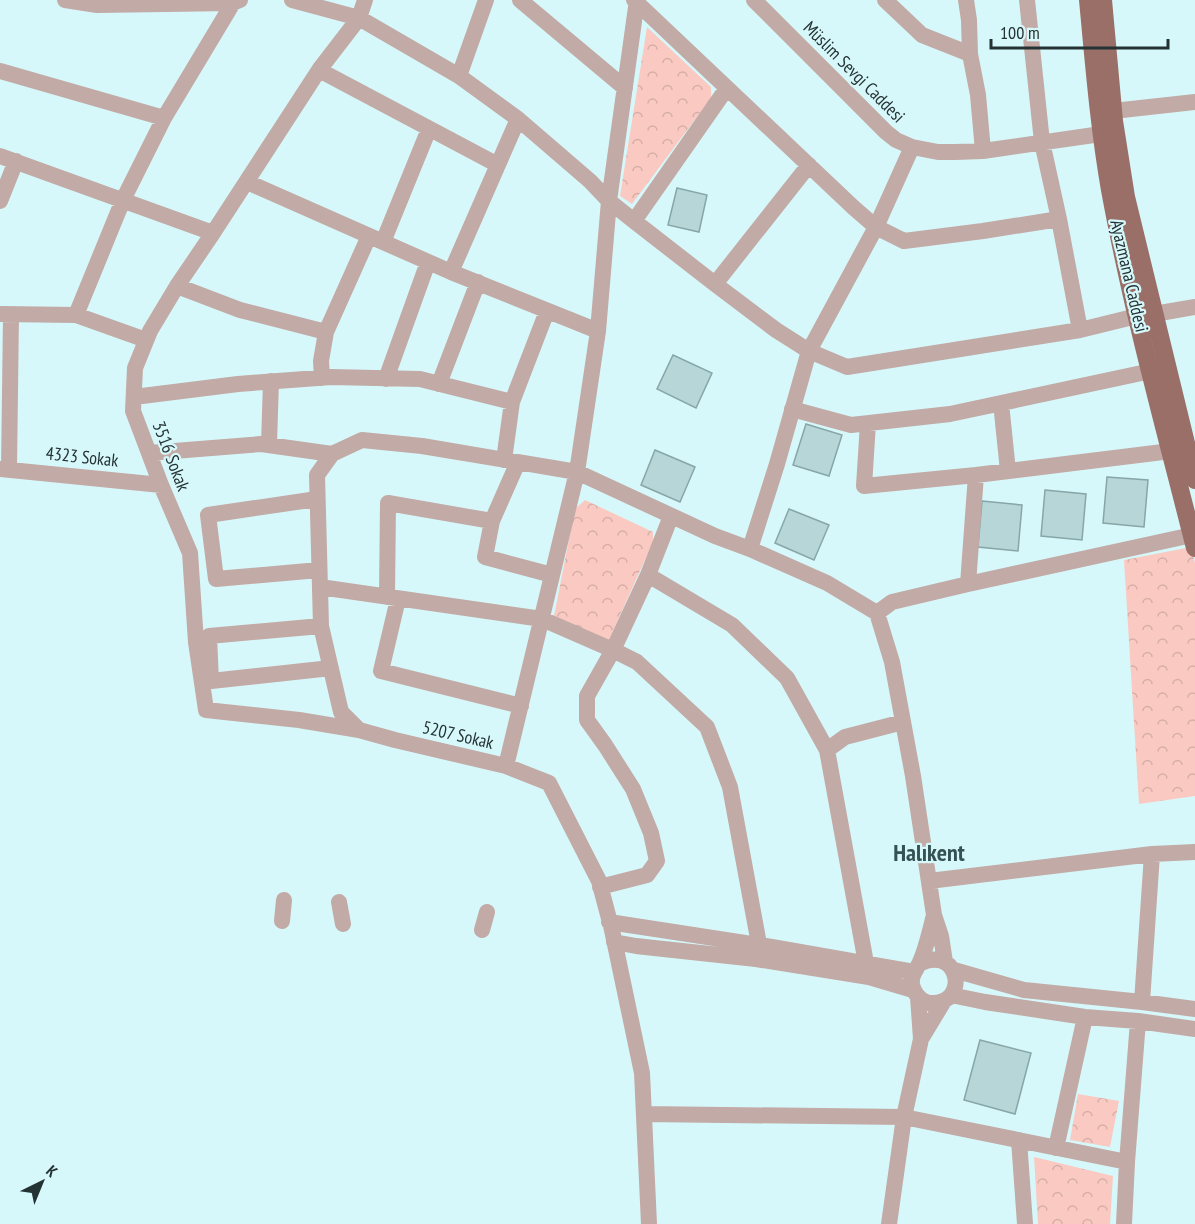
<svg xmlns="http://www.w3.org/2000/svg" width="1195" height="1224" font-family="'PT Sans Narrow',sans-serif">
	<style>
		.park { fill: url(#park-crowns) }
		.building { fill: #b6d6d8; stroke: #87a6a8; stroke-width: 1.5 }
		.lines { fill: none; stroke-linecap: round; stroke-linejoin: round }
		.minor { stroke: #c2aaa6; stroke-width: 16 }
		.major { stroke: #996f68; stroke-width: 18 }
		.labels { text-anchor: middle; stroke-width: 4.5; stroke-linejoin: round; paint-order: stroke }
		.street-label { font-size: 18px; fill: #253233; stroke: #d7f8fa }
		.district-label { font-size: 24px; font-weight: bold; fill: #345153; stroke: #d7f8fa }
	</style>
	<defs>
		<pattern id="park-crowns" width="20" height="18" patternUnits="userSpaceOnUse" patternTransform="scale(1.5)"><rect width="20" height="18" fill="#facac2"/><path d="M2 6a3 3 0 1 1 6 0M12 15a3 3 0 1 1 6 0" fill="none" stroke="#d6aea7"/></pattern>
	</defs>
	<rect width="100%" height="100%" fill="#d7f8fa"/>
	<path class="park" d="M647,27L711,87V98L632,204L620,196Z
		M585,500L653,532V542L608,642L554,616L575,509Z
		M1191,547L1195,563V796L1139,804L1124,560Z
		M1078,1094L1119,1101L1110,1147L1070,1140Z
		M1034,1157L1113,1176L1110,1224H1038Z"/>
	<path class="building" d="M677,188L707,195L699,232L668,225Z
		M673,355L712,373L696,408L657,389Z
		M806,424L842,435L829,476L793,465Z
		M655,450L695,467L680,502L641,485Z
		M1107,477L1148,480L1144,527L1103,523Z
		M1045,490L1086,494L1082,540L1041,536Z
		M982,501L1022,505L1018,551L978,547Z
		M789,509L829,525L814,560L775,543Z
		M980,1040L1031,1053L1015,1114L964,1100Z"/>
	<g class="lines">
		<path class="minor" d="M65,0L97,5L233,3L240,0
			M292,0L359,18L459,76L518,119L590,181L609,201L634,221L715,284L776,330L809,351L847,367L1080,330L1137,316
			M520,0L625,88
			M634,0L854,208L876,227L904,241L983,231L1059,219
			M754,0L886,132L896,140L912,147L938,152H955L983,151L1115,132
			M885,0L922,35L970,54
			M966,0L969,20L970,54L978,95L983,151
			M1027,0L1042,142L1059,219L1080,330
			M319,70L498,165
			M0,71L164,118
			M459,76L486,0
			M1113,111L1195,102
			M0,156L213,233L319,70L359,18L365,0
			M247,182L451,272L598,331
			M0,201L16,161
			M634,221L727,88
			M213,233L177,286L150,331L135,368L133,411L161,485L190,553L196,642L206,710L299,720L359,730L395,740L506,766L549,783L599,881L612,930L642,1073L649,1224
			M383,242L429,129
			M451,272L518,119
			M715,284L809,165
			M177,286L240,310L326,332
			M1,314L76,315L146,340
			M1154,314L1195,307
			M76,315L123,200L164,118L233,3
			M322,378L321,361L326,332L369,236
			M386,379L428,262
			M439,384L478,282
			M134,397L238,384L331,377L420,379L512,402
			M1001,403L1008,471
			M792,409L851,425L950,414L1151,371
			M868,423L864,486L976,475L1171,451L1182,447
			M269,444L271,381
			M149,453L261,444L332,454
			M504,460L512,402L547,311
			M518,462L492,521L485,557L552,575
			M0,469L161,485
			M9,469L11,315
			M317,499L208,515L216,579L319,570
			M750,549L777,464L809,351L876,227L912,147
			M648,575L732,625L787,678L827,750L866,963
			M968,584L976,475
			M320,587L542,619L613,650L637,662L707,727L730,787L759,944
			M387,597L388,503L492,521
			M398,599L381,671L521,706
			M877,613L892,602L968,584L1192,535
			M321,626L209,636L211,681L331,668
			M359,730L341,712L321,626L317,475L332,454L362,440L422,446L577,472L715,536L750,549L827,583L877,613L892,662L913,776L934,915L941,936L945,962
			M827,750L845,737L903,722
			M506,766L577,472L598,331L609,201L637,0
			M929,881L1152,854L1195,852
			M600,887L647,875L657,861L651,833L633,789L605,745L587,720V696L613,650L648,575L671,516
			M339,902L343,924
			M282,921L284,900
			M609,922L772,947L914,972
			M482,930L487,912
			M614,942L636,946L756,959L869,977L913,990
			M919,964C955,945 969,994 940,1002C935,1003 930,1004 926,1002C918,999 914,992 912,985C911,975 915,972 919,964C926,950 930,930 934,915
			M954,970L1024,990L1142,1002L1195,1009
			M951,995L985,1002L1085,1017L1138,1021L1195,1029
			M918,997L921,1039
			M1142,1002L1152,854
			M644,1114L904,1117L1127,1162
			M1019,1140L1025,1224
			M1056,1148L1085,1017
			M889,1224L904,1117L921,1039L944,1001
			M1124,1224L1127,1162L1138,1021"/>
		<path class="major" d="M1088,0C1094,63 1099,127 1110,190C1132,310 1165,429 1195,548
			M1103,0L1114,121L1126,197L1195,480"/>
	</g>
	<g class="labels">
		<g class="street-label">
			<text transform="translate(854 72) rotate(45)" y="6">Müslim Sevgi Caddesi</text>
			<text transform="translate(1129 276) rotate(77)" y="6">Ayazmana Caddesi</text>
			<text transform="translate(171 456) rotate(69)" y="6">3516 Sokak</text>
			<text transform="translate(82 457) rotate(6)" y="6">4323 Sokak</text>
			<text transform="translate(458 735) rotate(13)" y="6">5207 Sokak</text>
		</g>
		<g class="district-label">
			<text x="929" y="861">Halıkent</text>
		</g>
	</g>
	<g transform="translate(42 1182) rotate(43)" stroke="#d7f8fa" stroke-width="4.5" paint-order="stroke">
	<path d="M0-4.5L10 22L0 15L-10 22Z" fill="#253233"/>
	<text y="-9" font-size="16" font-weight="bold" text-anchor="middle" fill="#253233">K</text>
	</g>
	<path d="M991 39v9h177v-9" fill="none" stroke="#253233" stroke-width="3"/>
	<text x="1000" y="39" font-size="18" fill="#253233" stroke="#d7f8fa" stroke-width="4.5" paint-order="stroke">100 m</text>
</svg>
